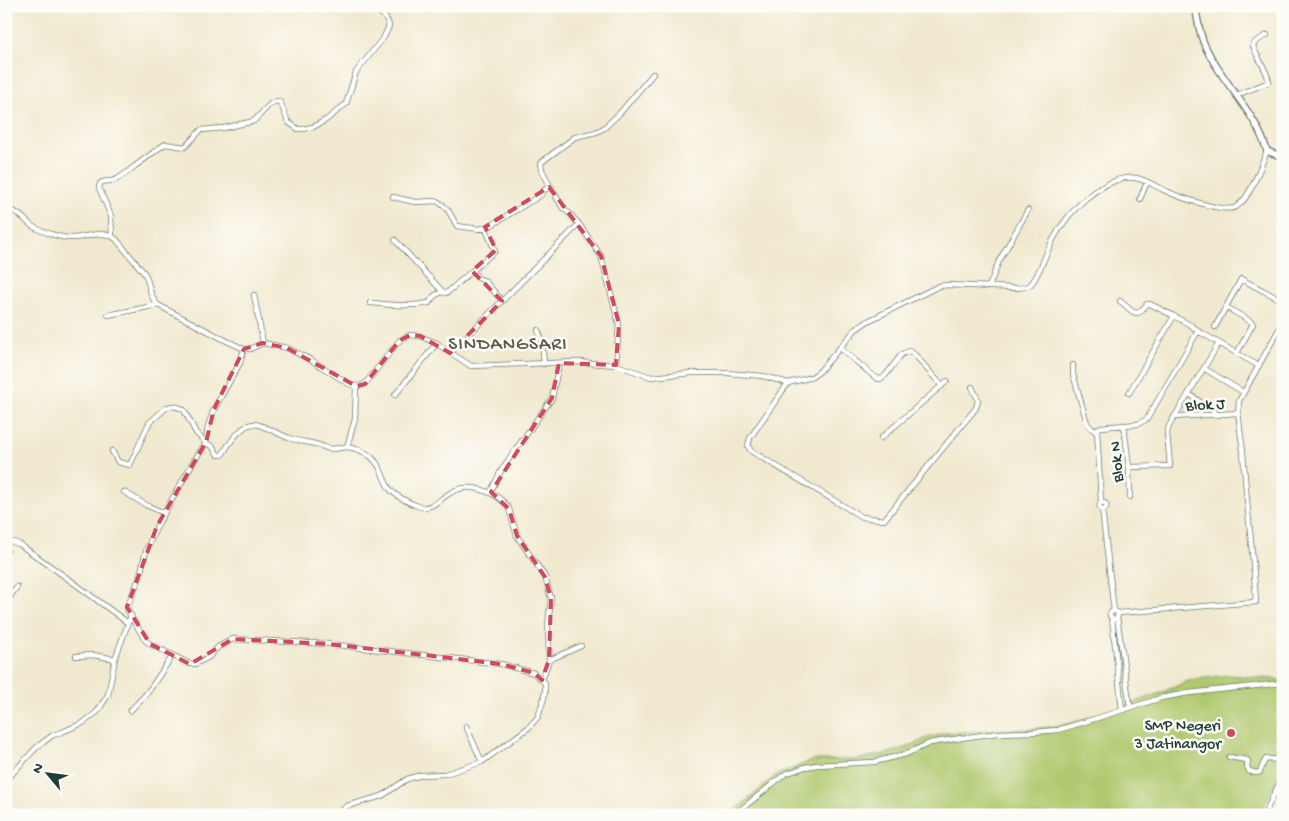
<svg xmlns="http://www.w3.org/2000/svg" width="1289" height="821" font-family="'Gochi Hand',sans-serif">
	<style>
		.green { fill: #b0c96f; stroke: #688352 }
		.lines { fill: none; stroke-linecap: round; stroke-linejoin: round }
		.minor-casing { stroke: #68796a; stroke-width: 6 }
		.tertiary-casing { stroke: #68796a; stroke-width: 8 }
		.minor { stroke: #fff; stroke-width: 4.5 }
		.tertiary { stroke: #fff; stroke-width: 5.5 }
		.marked { fill: none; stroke: #d1495b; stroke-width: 4; stroke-dasharray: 10 6; stroke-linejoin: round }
		.poi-dot { fill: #d1495b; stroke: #fdfcf7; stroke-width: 2 }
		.labels { text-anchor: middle; stroke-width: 5; stroke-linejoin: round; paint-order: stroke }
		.street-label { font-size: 16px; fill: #1f3d34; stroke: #fdfcf7 }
		.poi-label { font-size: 16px; fill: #1f3d34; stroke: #fdfcf7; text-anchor: end }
		.quarter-label { font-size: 19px; letter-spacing: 1px; fill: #605a4c; stroke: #fdfcf7 }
	</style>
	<rect width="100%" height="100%" fill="#fdfcf7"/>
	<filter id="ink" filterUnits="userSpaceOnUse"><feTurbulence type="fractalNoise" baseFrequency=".02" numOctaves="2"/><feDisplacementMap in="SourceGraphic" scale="10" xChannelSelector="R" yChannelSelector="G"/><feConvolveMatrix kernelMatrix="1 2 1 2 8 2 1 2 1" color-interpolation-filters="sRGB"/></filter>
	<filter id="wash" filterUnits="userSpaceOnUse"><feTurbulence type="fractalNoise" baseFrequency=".0096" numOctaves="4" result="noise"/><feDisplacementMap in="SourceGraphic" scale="20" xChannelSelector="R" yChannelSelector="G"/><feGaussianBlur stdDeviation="1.12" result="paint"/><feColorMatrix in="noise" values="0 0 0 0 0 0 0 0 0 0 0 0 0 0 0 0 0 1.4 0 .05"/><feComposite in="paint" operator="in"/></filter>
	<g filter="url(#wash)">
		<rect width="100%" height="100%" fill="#f1e9cf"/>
		<path class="green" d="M1229,675L1283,680V770L1280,773L1260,815H729L750,798L776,775L813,760H854L875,756L893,752L912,745L927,738L944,733L999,730L1032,729L1059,726L1075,722L1122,707L1158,694L1190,680Z"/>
	</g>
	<g filter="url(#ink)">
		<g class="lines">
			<g class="minor-casing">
				<path id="minor" d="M1237,95L1269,82C1267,69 1257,58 1253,46L1255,42L1267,35
					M550,186L542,170L541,163L543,161L575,137L596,132L604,128L619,114L653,74
					M393,197L415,202L437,201L444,206L448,210L457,226L479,229L490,226L541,195L544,190L551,187L562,207L570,214L579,224
					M1140,199L1147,182
					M6,208C10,210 13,211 17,213C23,217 27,222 32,226C41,231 60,238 70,238C86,239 100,228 116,239L145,274C150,284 149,297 158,305L227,341L244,349H250L263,343L287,348L311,360L349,384C355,386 359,387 365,384L399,341L410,335L420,336L436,343L471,366L578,362L616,365L651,377L692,373H727L763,376L788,383L812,377L820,371L855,330L868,321L939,286L948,285L1015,288C1020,288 1025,288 1030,285C1038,278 1044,258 1049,248C1062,219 1087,191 1117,180C1123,178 1130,177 1136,178C1146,180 1155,186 1164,190C1176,196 1226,214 1236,207C1251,198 1260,167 1267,151
					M112,236L111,216L99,188C100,178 107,183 115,180C122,177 129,171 135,166C145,159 155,151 165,144L185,147L201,130L224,128L254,121L270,104L277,101L280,102L281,104L288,122L298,129H303L313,127L326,120L346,104L356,72L384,37L389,26C386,13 377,11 366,6
					M395,240L443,292L446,293L449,291L472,271L478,278L485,281L502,301
					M472,271L495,251L485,227
					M989,287L999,261L1028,210
					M254,295L263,343
					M1120,301L1133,312L1137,313L1140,312L1147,304H1150L1174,316
					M370,303C390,305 409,307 429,303L434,296L442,292
					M1226,307L1250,321L1253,324L1237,353
					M108,315L158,305
					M1215,327L1241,279L1283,301
					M538,330L542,341L544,364
					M840,348L876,378L880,379L885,376L901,355L904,353L910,351L915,355L942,386
					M244,349L240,363L214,409L208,426L206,443L192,464L157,526L146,551L139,579L127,607L128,611L145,640L150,644L190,664H195L209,657L218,647L233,639L329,644L501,664L534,673L545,683V691L544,698L538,717L528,728L482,762L445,774L421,775L407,779L382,796L347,806L342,810L340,815
					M450,353L579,224L601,256L619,324L616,365
					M1073,365V374L1087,423L1091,428L1096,432
					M1205,369L1243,392
					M788,383L750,438L748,446L751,451L862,517L884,520L976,408L978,400L972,387
					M1129,393L1174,316L1192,326L1198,331
					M1189,394L1219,415
					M395,395L437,343
					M1174,417L1238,413
					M1124,425L1129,467L1130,497
					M881,438L947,381
					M347,447L355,419L356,386
					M112,451L118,462L130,465L149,423L166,408L171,406L178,407L184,410L196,433L206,443L212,446L218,455H222C228,445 241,424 254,424C261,424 281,435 289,438C298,441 307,442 315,444C320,445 325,448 330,449C335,449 340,448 345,447C353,447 364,451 370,456C381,464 382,477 389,488C395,496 409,503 418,506C432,511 440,498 452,492C470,482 499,492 509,509L517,536L545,577L551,598L548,625L549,660L542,680
					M1129,467L1170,466L1167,433L1169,426L1219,343
					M124,492L146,505L164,513
					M490,493L502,469L552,398L559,363
					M1101,502L1097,429L1101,427L1138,424L1147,419L1198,331L1259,366
					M1099.5 506a3.5 3.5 0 1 1 7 0a3.5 3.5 0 1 1-7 0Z
					M1102,509L1114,611
					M6,540L19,544L74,583L128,623
					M6,552L7,551
					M6,602L17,587
					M1110 615a4 4 0 1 1 8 0a4 4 0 1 1-8 0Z
					M1118,613L1256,602C1253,551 1246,501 1243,451C1241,434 1237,418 1239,401L1283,322
					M1117,617L1130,707
					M1112,618L1122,710
					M76,656L93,655L115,659
					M549,660L581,646
					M130,711L148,692L173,655
					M466,726L482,762
					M1229,757L1247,760L1248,761L1247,766L1249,771L1256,773L1260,772L1264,762L1266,759L1283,760
					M6,780L37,747L53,735L62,732L83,723L97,712L108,695L115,659L131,615
					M734,815L785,774L805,767L817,765L874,762L906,754L930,743L961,738L998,733L1032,732L1058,730L1091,720L1161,698L1189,693L1283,683
					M1264,815L1283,776"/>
			</g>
			<g class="tertiary-casing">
				<path id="tertiary" d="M1195,6C1198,20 1199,35 1206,48C1224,85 1255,111 1267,151L1283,157"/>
			</g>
			<use href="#minor" class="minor"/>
			<use href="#tertiary" class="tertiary"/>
		</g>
	</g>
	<path class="marked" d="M549,187L601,256L619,324L616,365L559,363L552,398L491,492L509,509L517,536L545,577L551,598L549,660L542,680L534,673L501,664L329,644L233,639L190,664L150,644L127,607L157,526L206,442L214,409L244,349L263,343L287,348L356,386L365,384L399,341L410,335L420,336L450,353L502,301L472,271L496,250L485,227Z"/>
	<circle class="poi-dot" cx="1231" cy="733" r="5"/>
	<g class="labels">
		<g class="street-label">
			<text transform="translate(1205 403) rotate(-4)" y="6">Blok J</text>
			<text transform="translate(1115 462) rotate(-95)" y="6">Blok N</text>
		</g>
		<g class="poi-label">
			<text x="1221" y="730">SMP Negeri<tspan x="1221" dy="18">3 Jatinangor</tspan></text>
		</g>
		<g class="quarter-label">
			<text x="508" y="349">SINDANGSARI</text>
		</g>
	</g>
	<rect width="1289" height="821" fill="none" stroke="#fdfcf7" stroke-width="25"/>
	<g transform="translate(48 774) rotate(299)" stroke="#fdfcf7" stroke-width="4" paint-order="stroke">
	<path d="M0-4L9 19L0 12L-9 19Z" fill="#1f3d34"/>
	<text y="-8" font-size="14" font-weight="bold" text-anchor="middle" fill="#1f3d34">N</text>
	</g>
</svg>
